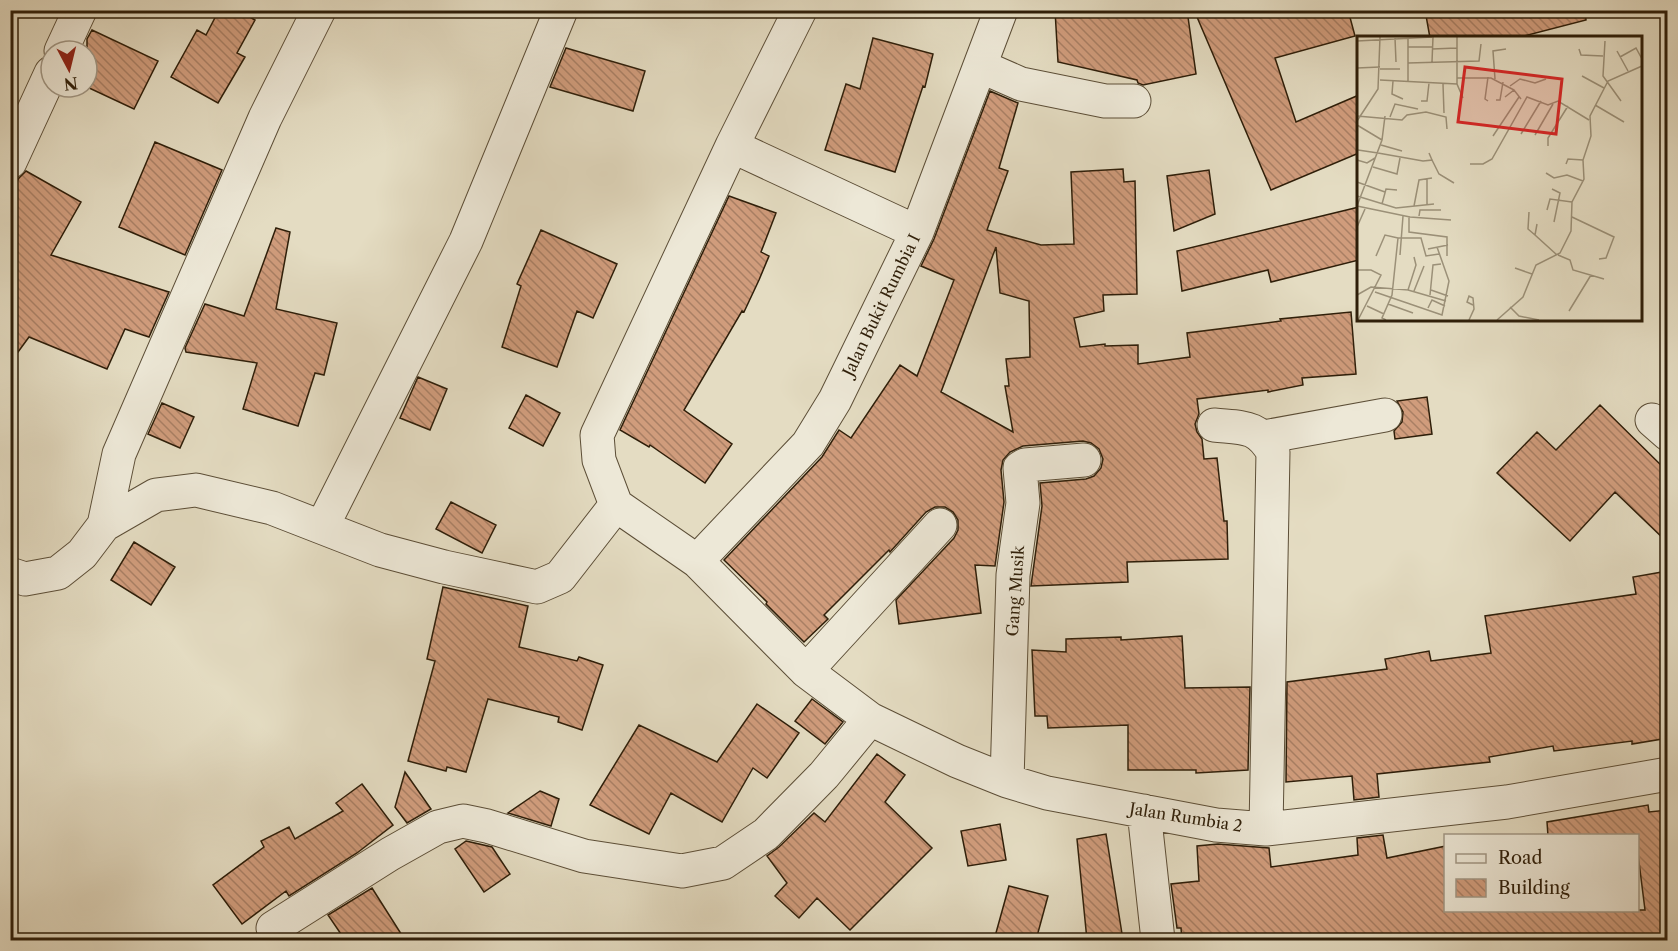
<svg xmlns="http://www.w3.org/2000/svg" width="1678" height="951" font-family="'Libre Caslon Text',serif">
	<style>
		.building { fill: url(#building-back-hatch); stroke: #2e1e09; stroke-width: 1.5; fill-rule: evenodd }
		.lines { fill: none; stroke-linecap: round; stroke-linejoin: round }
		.street-casing { stroke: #5c4e37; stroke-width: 35 }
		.street { stroke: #ede8d7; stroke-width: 33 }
		.labels { text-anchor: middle; stroke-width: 6; stroke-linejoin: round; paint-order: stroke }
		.street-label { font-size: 16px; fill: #2e1e09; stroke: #ede8d7 }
		.inset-road { fill: none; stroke: #9b9078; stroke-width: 1.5 }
		.view { fill: #d62828; fill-opacity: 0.15; stroke: #d62828; stroke-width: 3 }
		.inset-edge { fill: none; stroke: #2e1e09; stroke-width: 3 }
	</style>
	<defs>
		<pattern id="building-back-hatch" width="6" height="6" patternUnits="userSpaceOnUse" patternTransform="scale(1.5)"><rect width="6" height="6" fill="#d09c7c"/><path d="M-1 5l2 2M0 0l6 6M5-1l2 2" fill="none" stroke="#a97f64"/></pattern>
	</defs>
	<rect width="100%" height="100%" fill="#e4dcc2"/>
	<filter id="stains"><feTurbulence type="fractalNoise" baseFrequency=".00333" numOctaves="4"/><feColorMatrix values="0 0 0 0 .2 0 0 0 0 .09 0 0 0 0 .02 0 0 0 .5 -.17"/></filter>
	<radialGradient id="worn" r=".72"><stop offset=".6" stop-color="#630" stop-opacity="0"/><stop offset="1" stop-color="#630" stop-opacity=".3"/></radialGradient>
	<path class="building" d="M219,10H238L255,20L237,53L245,57L218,103L171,77L197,30L206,35Z
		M1055,10H1187L1196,74L1143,85L1138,83L1137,80L1058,62Z
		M1194,10H1348L1355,36L1275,58L1296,122L1359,95V153L1271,190Z
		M1425,10H1585L1586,20L1516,38H1430Z
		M92,30L158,61L134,109L87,87V39Z
		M873,38L933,54L925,87L923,86L895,172L825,150L846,84L860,89Z
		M566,48L645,71L633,111L550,87Z
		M990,91L1018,103L999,168L1008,171L987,230L1041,245L1074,244L1071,172L1123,169L1124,182L1135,181L1137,294L1103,295L1104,311L1074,318L1080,347L1105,344V346L1138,345V364L1190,357L1187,333L1281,321L1280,319L1351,312L1356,374L1302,378L1303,385L1268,392V390L1197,399L1199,414L1195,424L1197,432L1202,439L1204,459L1217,458L1224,521H1227L1228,559L1127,562L1128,582L1031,586L1042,506L1040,483L1086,479L1094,476L1101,468L1103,459L1099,449L1091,443L1083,441L1023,446L1010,452L1003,460L1001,470L1004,502L995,566L975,565L981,613L899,624L896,600L954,538L958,530V520L953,512L945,507H935L926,512L890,552L889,550L824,615L828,619L804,642L766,604L767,602L724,560L822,457L839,430L851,438L900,365L917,376L954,280L921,266L934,239ZM996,247L1000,293L1029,301L1030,357L1006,359L1009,386H1005L1013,432L941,392Z
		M155,142L222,170L185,255L119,227Z
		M1209,170L1215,214L1174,231L1167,176Z
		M26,171L81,202L51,255L169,292L149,337L125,329L107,369L29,337L10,363V192L19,178Z
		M729,196L776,213L761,252L769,256L759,280L744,312L742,311L684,410L732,444L705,483L650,445L649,447L620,430Z
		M1359,207V260L1271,282L1268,270L1182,291L1177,251Z
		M276,228L290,232L276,309L337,323L324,375L315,373L298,426L243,409L257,363L186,352L185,348L205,304L244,316Z
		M541,230L617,264L593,318L577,311L557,367L502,347L521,286L517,284Z
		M418,377L447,389L430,430L400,418Z
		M526,395L560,413L543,446L509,428Z
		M1427,397L1432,434L1395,439L1394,431L1402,422L1403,412L1397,401Z
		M162,403L194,417L180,448L148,434Z
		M1600,405L1668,472V543L1615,492L1570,541L1497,473L1537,432L1556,450Z
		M451,502L496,525L482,553L436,529Z
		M134,542L175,567L151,605L111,580Z
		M1668,571V738L1632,744V741L1554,751L1553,746L1489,757L1490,762L1377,774L1379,797L1354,800L1352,776L1286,782L1287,682L1387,669L1385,659L1429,651L1431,661L1491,653L1485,616L1636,594L1633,577Z
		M443,587L528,606L519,647L577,661L579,657L603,665L582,730L558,722L559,717L488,699L466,772L447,767L446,771L408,761L435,661L427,659Z
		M1182,636L1185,688L1250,687L1248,770L1196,773V770H1128V725L1048,728L1047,716H1035L1032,650L1066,652V639L1121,637V640Z
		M812,699L843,722L825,744L795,721Z
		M757,704L799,733L767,778L753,768L722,822L671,793L649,834L590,805L639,725L717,762Z
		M877,754L905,775L885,802L932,848L850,930L817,898L799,918L775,896L787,883L767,856L779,847L814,813L825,822Z
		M405,772L431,809L407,823L395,807Z
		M362,784L393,825L357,853L289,896L286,891L242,924L213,885L264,847L261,841L289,827L295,839L343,811L336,803Z
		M540,791L559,799L551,826L508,813Z
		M1648,805L1649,812L1668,810V940H1182L1181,928H1177L1171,884L1199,881L1197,846L1218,844L1269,848L1271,867L1358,855L1357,838L1383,835L1387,858L1446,846V910H1645L1638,854V836H1548L1547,822Z
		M1000,824L1006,860L968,866L961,831Z
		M1106,834L1123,940H1087L1077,839Z
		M466,841L492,847L510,874L484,892L455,849Z
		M1009,886L1048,896L1036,940H994Z
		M372,888L405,940H345L328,915Z"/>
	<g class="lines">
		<g class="street-casing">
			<path id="street" d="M61,51L80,10
				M980,66L1021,84L1105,101H1134
				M732,146L917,232
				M10,162L51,73
				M1652,420L1668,434
				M1214,425C1244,428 1257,425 1273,452L1266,829
				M1264,437L1385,415
				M616,505L697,561L806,671L940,525
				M104,525L119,454L265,118L319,10
				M322,527L466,241L561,10
				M697,561L808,444L835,400L917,232L1001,10
				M10,574L25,579L58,573L82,554L104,525L156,495L196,490L272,508L380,550L444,567L537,587L560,577L616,505L599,460L597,435L732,146L800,10
				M806,671L870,719L957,761L1007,781L1047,793L1216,825L1266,829L1507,802L1668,774
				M1007,781L1013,575L1023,503L1020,468L1025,465L1084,460
				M1144,811L1158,940
				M273,928L390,854L438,827L463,821L487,826L584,856L682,871L723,863L766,834L824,775L870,719"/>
		</g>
		<use href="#street" class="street"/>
	</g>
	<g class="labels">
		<g class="street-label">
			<text transform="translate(881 305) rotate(-64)" y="6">Jalan Bukit Rumbia I</text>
			<text transform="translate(1015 591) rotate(-86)" y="6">Gang Musik</text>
			<text transform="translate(1186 817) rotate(9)" y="6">Jalan Rumbia 2</text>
		</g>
	</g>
	<g transform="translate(1357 36)">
		<rect width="285" height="285" fill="#e4dcc2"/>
		<path class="inset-road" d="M100,1V48L106,62M38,2L39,26M0,5L75,1M248,5L246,40L264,65M51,11H75M75,13L100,12M222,13L224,19L246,20M260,15L271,35M263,21L279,12L285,23M75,26L76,1M51,27L122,25L124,8M0,32L23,31M23,33H43M225,40L247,52M131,41L128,63L131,65M100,42H134L157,54M138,43L136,15L149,13M23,44L100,48M36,45L35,58L46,63M51,46V3M86,48L87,77M153,50L163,43L178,47L189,43M148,61L157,54L164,63M139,64H143L146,46M64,65H70L72,47M238,69L267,86M0,80L45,84L50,79L69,76L89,81L90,93M33,81L38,68L61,73M0,85L21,53L23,1M0,89L25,104M164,98L184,65M178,99L196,68M136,100L162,61M24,109L45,115M191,110V102L211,70M1,114L21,117M21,117L66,125L75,124L72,117M0,124L10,127L18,122M75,124L82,138L97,147M113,128H126L135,123L170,61L191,69L201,65L232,84M209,128L211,123L226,124M16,131L40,138L43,122M189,137L197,142L210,139L226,145M0,146L28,156M195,153L203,157L197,186M0,160L39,172L77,168M25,168L29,153L40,154M70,168V143M0,170L53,181L94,184M0,170L25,104L28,80M57,170L62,144L75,142M190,174L193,163L215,166M172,176L171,193L178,199M62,180L63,174H84M52,181V196L90,201V220M215,181L257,201L249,222L242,223M180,188L178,199L200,219M0,191L8,173M71,213L91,209M43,219L46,180M201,219L213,224L216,234L247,243M19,220L28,199L41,202M158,232L175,238M0,234H14L24,239L1,284M51,254L89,265M74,254L91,260M57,255L67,230M18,256L85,279L92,245L80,211M0,259L14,251L51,254L59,229L57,221M73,259L76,229L84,228M31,268L56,277M10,270L27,278M153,271L162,280L182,284M71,272L75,264L88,270M212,275L234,239M29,284L25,282L35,259L41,202H64L69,220L82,218M112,284L117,273L116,262L112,260L110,266L116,269M140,284L166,261L179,229L203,217L214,195L215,166L227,143L226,124L234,100L233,80L251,45L285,30"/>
		<path class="view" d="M108,31L205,43L199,98L101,86Z"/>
		<rect width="285" height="285" class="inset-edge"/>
	</g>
	<rect width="1678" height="951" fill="none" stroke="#e4dcc2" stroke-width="36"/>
	<rect x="12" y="12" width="1654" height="927" fill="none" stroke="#2e1e09" stroke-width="3"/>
	<rect x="18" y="18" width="1642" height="915" fill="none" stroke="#2e1e09" stroke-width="1.5"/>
	<rect x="1444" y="834" width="195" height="78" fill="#ede8d7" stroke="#a19785" stroke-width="1.5"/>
	<rect x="1456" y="854" width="30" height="9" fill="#ede8d7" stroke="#a19785" stroke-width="1.5"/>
	<text x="1498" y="864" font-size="18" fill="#2e1e09">Road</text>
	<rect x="1456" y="879" width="30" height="18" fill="url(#building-back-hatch)" stroke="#a19785" stroke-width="1.5"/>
	<text x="1498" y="894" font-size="18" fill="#2e1e09">Building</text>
	<g transform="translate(69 69) rotate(173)"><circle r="28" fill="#ede8d7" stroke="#a19785" stroke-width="1.5"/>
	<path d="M0-4.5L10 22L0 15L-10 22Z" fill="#8f2418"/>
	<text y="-9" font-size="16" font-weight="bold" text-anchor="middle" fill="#2e1e09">N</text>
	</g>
	<rect width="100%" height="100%" filter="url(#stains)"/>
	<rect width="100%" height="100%" fill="url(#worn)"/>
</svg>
